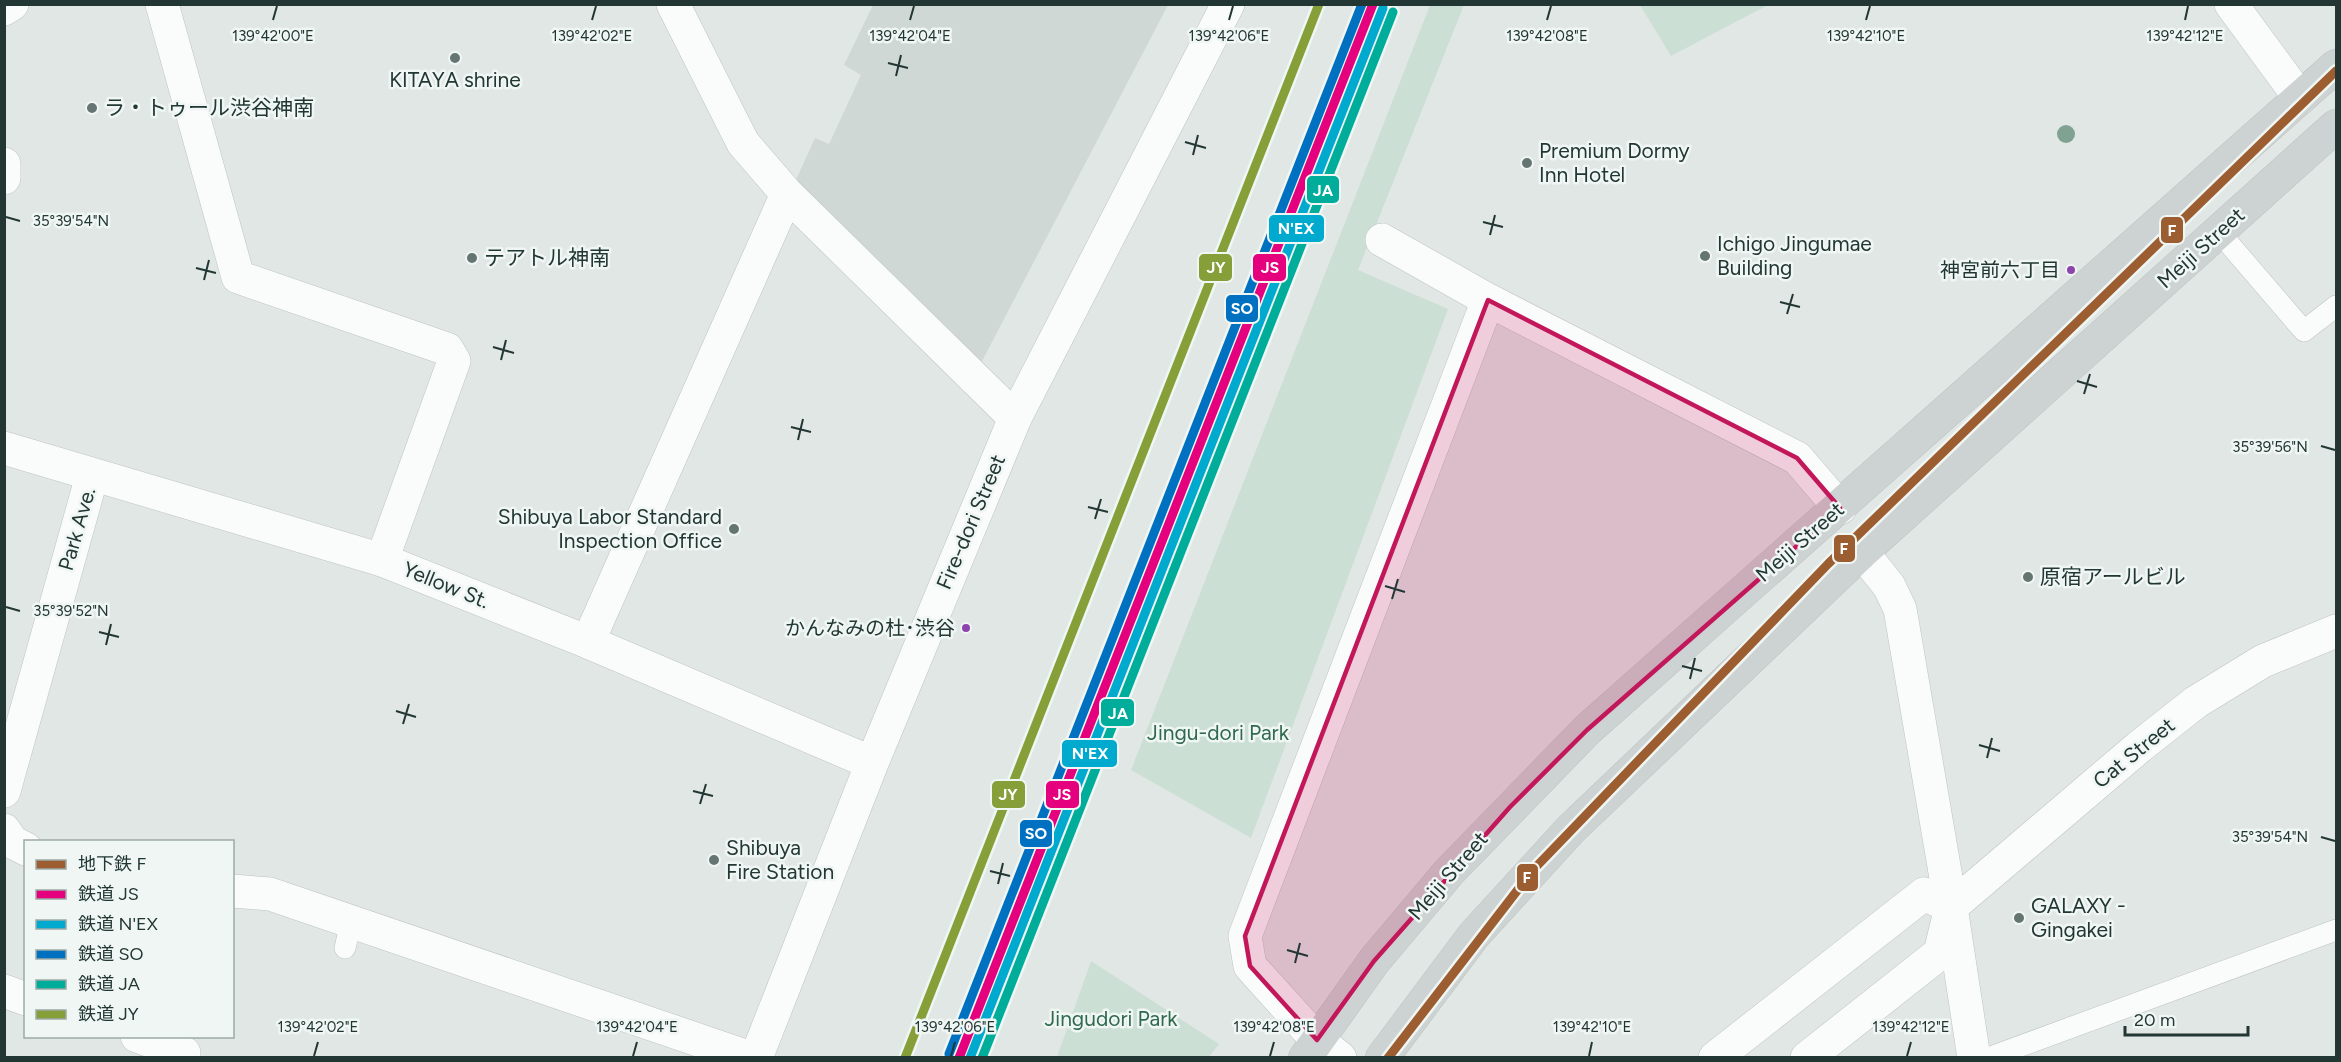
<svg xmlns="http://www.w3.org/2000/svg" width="2341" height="1062" font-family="Figtree,'Noto Sans JP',sans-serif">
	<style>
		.built { fill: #d0d8d5 }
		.green { fill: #ccdfd4 }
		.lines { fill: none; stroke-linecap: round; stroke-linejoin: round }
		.lane-casing { stroke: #bec4c2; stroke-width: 22 }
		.street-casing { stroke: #bec4c2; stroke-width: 34 }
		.secondary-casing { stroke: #bec4c2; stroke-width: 34 }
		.primary-casing { stroke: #bcc3c1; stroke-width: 34 }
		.lane { stroke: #fafbfb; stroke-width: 21 }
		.street { stroke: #fafbfb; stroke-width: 33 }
		.secondary { stroke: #fafbfb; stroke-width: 33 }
		.primary { stroke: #cdd3d2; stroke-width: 33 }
		.rail-1-casing { stroke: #eff6f3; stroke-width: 14 }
		.rail-2-casing { stroke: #eff6f3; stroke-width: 14 }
		.rail-3-casing { stroke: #eff6f3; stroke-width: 14 }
		.rail-4-casing { stroke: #eff6f3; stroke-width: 14 }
		.rail-5-casing { stroke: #eff6f3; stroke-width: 14 }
		.rail-1 { stroke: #e5007d; stroke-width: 9 }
		.rail-2 { stroke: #00a9ce; stroke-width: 9 }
		.rail-3 { stroke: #0071c1; stroke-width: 9 }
		.rail-4 { stroke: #00ac9a; stroke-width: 9 }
		.rail-5 { stroke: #869f38; stroke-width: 9 }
		.metro-1-casing { stroke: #eff6f3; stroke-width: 14 }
		.metro-1 { stroke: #9c5e31; stroke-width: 9 }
		.tree { fill: #80a292 }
		.marked { fill: #c2185b; fill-opacity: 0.2; stroke: #c2185b; stroke-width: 4.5; stroke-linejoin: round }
		.ticks { fill: none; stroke: #223734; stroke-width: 2 }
		.poi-dot { fill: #657572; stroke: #eff6f3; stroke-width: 2 }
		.bus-dot { fill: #8e44ad; stroke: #eff6f3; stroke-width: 2 }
		.labels { text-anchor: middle; stroke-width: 5; stroke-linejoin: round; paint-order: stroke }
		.bus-label { font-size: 20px; fill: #223734; stroke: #eff6f3; text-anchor: end }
		.poi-label { font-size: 21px; fill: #223734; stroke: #eff6f3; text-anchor: start }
		.street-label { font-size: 21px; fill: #223734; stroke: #eff6f3 }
		.park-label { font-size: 21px; fill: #306a4e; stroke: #eff6f3 }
		.ticks-label { font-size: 15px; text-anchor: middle; fill: #223734; stroke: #eff6f3; stroke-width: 5; stroke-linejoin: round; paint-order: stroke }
		.line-badge { stroke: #eff6f3; stroke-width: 2 }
		.badge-label { font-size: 16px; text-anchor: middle; font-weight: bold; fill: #fff }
	</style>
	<rect width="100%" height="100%" fill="#e1e7e5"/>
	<path class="built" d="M873,5H1168L980,365L795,182L815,138L829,144L861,75L844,65Z"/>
	<path class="green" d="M1430,5H1464L1358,270L1448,309L1251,838L1131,770Z
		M1640,5H1768L1671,56Z
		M1091,961L1219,1044L1209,1057H1057Z"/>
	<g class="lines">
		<g class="lane-casing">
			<path id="lane" d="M2219,232L2304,331L2336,306
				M345,948L351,922
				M1988,1058L2336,930"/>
		</g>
		<g class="street-casing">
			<path id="street" d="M162,4L238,277L447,349L454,361L382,560
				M673,4L743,143L787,194L1015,418
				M2231,4L2300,98
				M4,164V178
				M1382,240L1488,300L1797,458L1840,508
				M1862,552L1889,586L1900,609L1951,907L1974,1058
				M588,642L787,194
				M4,791L92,476
				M4,830L12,842L26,849
				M232,891L270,894L751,1058
				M4,991L26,999
				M137,1036L184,1053L182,1058
				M1340,1058L1317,1040L1250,966L1245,936L1488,300
				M1715,1058L1924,894L1951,907
				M1807,1058L1940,953L1951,907L2139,747L2196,702L2263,661L2336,631"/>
		</g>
		<g class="secondary-casing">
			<path id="secondary" d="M4,9L12,4
				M4,448L382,560L588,642L872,763
				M756,1058L872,763L1015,418L1228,4"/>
		</g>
		<g class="primary-casing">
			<path id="primary" d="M1305,1058L1374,961L1449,872L1587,730L2336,66
				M1382,1058L1474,935L1571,829L1862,552L2336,126"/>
		</g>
		<use href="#lane" class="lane"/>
		<use href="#street" class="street"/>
		<use href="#secondary" class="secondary"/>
		<use href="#primary" class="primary"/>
		<g class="rail-1-casing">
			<path id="rail-1" d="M959,1058L1373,4"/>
		</g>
		<g class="rail-2-casing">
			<path id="rail-2" d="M970,1058L1383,8"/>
		</g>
		<g class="rail-3-casing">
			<path id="rail-3" d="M949,1054L1362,4"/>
		</g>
		<g class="rail-4-casing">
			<path id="rail-4" d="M982,1058L1393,12"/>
		</g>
		<g class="rail-5-casing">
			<path id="rail-5" d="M905,1058L1319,4"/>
		</g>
		<use href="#rail-1" class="rail-1"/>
		<use href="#rail-2" class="rail-2"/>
		<use href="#rail-3" class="rail-3"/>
		<use href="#rail-4" class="rail-4"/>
		<use href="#rail-5" class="rail-5"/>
		<g class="metro-1-casing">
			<path id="metro-1" d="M1388,1058L1533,870L1828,564L2336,71"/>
		</g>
		<use href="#metro-1" class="metro-1"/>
	</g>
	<circle class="tree" cx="2066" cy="134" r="9"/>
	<path class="marked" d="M1488,300L1797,458L1840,508L1587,730L1510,807L1374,961L1317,1040L1250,966L1245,936Z"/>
	<path class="ticks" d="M273,20L277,6M592,20L596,6M910,20L914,6M1229,20L1233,6M1547,20L1551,6M1866,20L1870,6M2185,20L2188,6M888,63L908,68M896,76L901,55M1185,142L1206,148M1193,155L1198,135M6,217L20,221M1483,222L1503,227M1490,235L1495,215M196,268L216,273M204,280L209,260M1780,302L1800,307M1787,314L1793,294M493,347L514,353M501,360L506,340M2077,381L2097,387M2084,394L2090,374M791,427L811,432M798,440L803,419M2321,446L2335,450M1088,507L1108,512M1095,519L1101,499M1385,586L1405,592M1392,599L1398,579M6,607L20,611M99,632L119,637M106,645L111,624M1682,666L1702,671M1690,679L1695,658M396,711L416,717M403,724L409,704M1979,745L2000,751M1987,758L1992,738M693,791L713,796M700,804L706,784M2321,837L2335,841M990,871L1010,876M998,884L1003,863M1287,950L1308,956M1295,963L1300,943M314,1056L318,1042M633,1056L637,1042M951,1056L955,1042M1270,1056L1274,1042M1589,1056L1592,1042M1907,1056L1911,1042"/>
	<g class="poi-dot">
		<circle cx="455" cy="58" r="6"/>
		<circle cx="92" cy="108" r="6"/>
		<circle cx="1527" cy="163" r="6"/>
		<circle cx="1705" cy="256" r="6"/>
		<circle cx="472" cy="258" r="6"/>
		<circle cx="734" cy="529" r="6"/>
		<circle cx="2028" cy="577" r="6"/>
		<circle cx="714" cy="860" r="6"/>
		<circle cx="2019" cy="918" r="6"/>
	</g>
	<g class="bus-dot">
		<circle cx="2071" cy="270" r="5"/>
		<circle cx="966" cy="628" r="5"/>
	</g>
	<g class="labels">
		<g class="bus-label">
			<text x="2060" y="277">神宮前六丁目</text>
			<text x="955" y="635">かんなみの杜･渋谷</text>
		</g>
		<g class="poi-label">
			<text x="455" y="87" text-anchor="middle">KITAYA shrine</text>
			<text x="104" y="115">ラ・トゥール渋谷神南</text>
			<text x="1539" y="158">Premium Dormy<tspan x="1539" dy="24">Inn Hotel</tspan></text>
			<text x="1717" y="251">Ichigo Jingumae<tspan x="1717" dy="24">Building</tspan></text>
			<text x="484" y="265">テアトル神南</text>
			<text x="722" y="524" text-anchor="end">Shibuya Labor Standard<tspan x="722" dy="24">Inspection Office</tspan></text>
			<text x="2040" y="584">原宿アールビル</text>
			<text x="726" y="855">Shibuya<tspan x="726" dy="24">Fire Station</tspan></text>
			<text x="2031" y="913">GALAXY -<tspan x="2031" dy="24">Gingakei</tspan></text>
		</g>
		<g class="street-label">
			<text transform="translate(2201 248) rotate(-42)" y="7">Meiji Street</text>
			<text transform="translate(971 522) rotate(-67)" y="7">Fire-dori Street</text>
			<text transform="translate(77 529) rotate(-74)" y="7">Park Ave.</text>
			<text transform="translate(1800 542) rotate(-41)" y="7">Meiji Street</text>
			<text transform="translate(446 585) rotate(22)" y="7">Yellow St.</text>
			<text transform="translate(2134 753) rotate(-39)" y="7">Cat Street</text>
			<text transform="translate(1448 876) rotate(-49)" y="7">Meiji Street</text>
		</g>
		<g class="park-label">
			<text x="1218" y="740">Jingu-dori Park</text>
			<text x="1111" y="1026">Jingudori Park</text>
		</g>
	</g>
	<g class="ticks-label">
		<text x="592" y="41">139°42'02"E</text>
		<text x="910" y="41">139°42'04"E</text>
		<text x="1229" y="41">139°42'06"E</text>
		<text x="1547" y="41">139°42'08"E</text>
		<text x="1866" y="41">139°42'10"E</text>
		<text x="2185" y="41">139°42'12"E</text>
		<text x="273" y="41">139°42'00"E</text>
		<text x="71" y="226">35°39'54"N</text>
		<text x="2270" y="452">35°39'56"N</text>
		<text x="71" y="616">35°39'52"N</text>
		<text x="2270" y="842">35°39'54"N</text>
		<text x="318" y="1032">139°42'02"E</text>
		<text x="637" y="1032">139°42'04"E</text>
		<text x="955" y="1032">139°42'06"E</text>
		<text x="1274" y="1032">139°42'08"E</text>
		<text x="1592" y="1032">139°42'10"E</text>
		<text x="1911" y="1032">139°42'12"E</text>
	</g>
	<g class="line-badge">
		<rect x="1306" y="175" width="34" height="29" rx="6" fill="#00ac9a"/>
		<rect x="1268" y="214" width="57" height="29" rx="6" fill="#00a9ce"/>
		<rect x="2160" y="216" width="24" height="28" rx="6" fill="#9c5e31"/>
		<rect x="1198" y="253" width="35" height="29" rx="6" fill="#869f38"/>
		<rect x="1252" y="253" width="35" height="29" rx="6" fill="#e5007d"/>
		<rect x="1225" y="294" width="34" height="29" rx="6" fill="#0071c1"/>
		<rect x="1833" y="534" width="23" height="29" rx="6" fill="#9c5e31"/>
		<rect x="1100" y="698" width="35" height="29" rx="6" fill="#00ac9a"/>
		<rect x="1061" y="739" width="57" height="29" rx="6" fill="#00a9ce"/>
		<rect x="991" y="780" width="35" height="29" rx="6" fill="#869f38"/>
		<rect x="1045" y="780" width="35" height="29" rx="6" fill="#e5007d"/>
		<rect x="1019" y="819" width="34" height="29" rx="6" fill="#0071c1"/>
		<rect x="1516" y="863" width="23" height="29" rx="6" fill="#9c5e31"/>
	</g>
	<g class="badge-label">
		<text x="1323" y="196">JA</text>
		<text x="1296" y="234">N'EX</text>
		<text x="2172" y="236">F</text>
		<text x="1216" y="273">JY</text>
		<text x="1270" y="273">JS</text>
		<text x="1242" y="314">SO</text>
		<text x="1844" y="554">F</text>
		<text x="1118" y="719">JA</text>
		<text x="1090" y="759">N'EX</text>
		<text x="1008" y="800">JY</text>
		<text x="1062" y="800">JS</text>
		<text x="1036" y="839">SO</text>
		<text x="1527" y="883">F</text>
	</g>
	<rect width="2341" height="1062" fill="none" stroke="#223734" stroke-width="12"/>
	<rect x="24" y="840" width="210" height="198" fill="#eff6f3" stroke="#9daaa7" stroke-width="1.5"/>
	<rect x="36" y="860" width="30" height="9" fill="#9c5e31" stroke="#9daaa7" stroke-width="1.5"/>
	<text x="78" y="870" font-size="18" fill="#223734">地下鉄 F</text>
	<rect x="36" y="890" width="30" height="9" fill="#e5007d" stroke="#9daaa7" stroke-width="1.5"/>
	<text x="78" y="900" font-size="18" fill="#223734">鉄道 JS</text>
	<rect x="36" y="920" width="30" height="9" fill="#00a9ce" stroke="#9daaa7" stroke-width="1.5"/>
	<text x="78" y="930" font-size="18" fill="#223734">鉄道 N'EX</text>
	<rect x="36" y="950" width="30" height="9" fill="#0071c1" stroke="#9daaa7" stroke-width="1.5"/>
	<text x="78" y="960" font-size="18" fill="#223734">鉄道 SO</text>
	<rect x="36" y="980" width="30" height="9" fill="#00ac9a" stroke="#9daaa7" stroke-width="1.5"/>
	<text x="78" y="990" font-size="18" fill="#223734">鉄道 JA</text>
	<rect x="36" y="1010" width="30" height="9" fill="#869f38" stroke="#9daaa7" stroke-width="1.5"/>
	<text x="78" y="1020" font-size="18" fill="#223734">鉄道 JY</text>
	<path d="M2125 1026v9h123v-9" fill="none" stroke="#223734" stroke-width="3"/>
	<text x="2134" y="1026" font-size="18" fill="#223734" stroke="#eff6f3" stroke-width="4.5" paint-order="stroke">20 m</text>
</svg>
